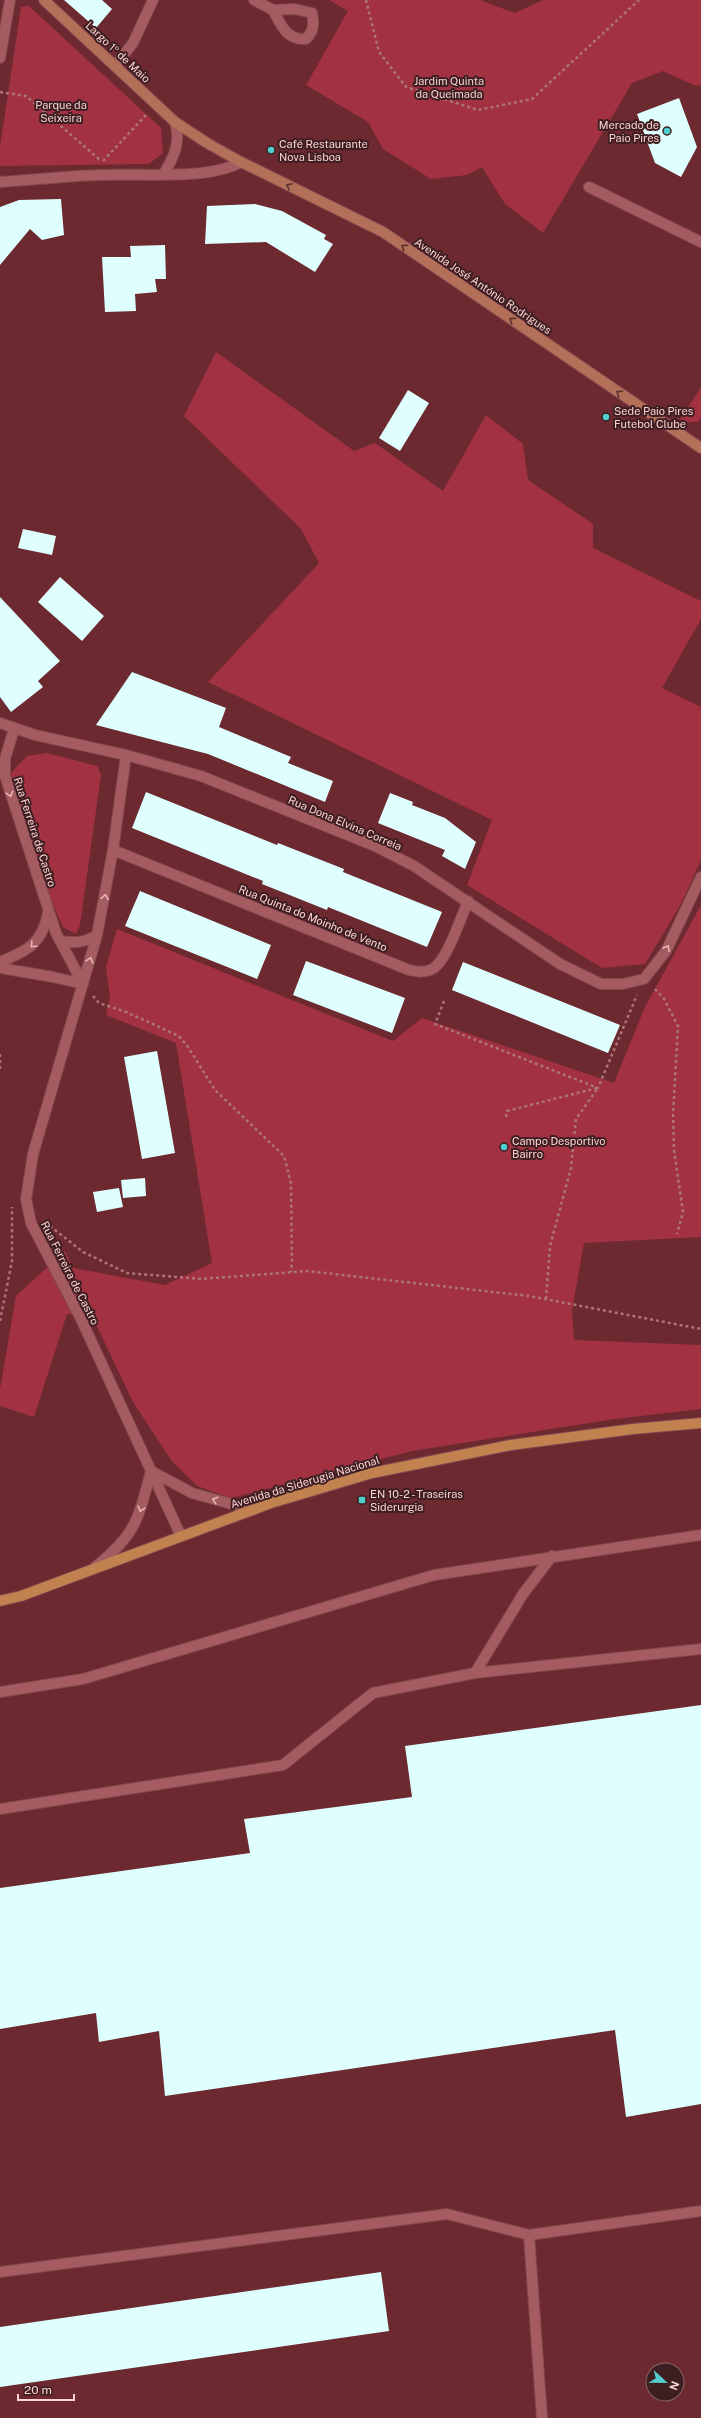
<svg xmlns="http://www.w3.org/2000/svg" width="701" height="2418" font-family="'Public Sans',sans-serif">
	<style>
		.green { fill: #a23242 }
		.building { fill: #dfffff }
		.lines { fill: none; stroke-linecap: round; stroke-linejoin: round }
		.lane-casing { stroke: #834750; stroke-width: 12 }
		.street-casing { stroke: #834750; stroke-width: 12 }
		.secondary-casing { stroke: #834750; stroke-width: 12 }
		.primary-casing { stroke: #834750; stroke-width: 12 }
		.path { stroke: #ac7478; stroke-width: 2.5; stroke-dasharray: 3 3; stroke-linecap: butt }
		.lane { stroke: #a55c61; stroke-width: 10 }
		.street { stroke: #a55c61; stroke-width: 10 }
		.secondary { stroke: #b36f58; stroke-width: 10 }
		.primary { stroke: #c18250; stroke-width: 10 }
		.oneway { stroke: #5a322f }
		.oneway2 { stroke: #e8b5b7 }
		.poi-dot { fill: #52cdce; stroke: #3d1e21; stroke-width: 1.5 }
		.labels { text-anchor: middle; stroke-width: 4; stroke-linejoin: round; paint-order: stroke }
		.street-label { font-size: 11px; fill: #fed3d4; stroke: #3d1e21 }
		.park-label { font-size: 11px; fill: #f2cfd0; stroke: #3d1e21 }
		.poi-label { font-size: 11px; fill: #fed3d4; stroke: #3d1e21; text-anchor: start }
	</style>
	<rect width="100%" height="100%" fill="#6c2930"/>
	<path class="green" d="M329,0H480L515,13L543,0H701V86L694,85L663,71L632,83L543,233L505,204L482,167L467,175L431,179L383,149L368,122L306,85L348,11Z
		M29,6L161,128L163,153L149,164L0,166V147L21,7Z
		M216,352L354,451L375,443L443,491L486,415L523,444L528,480L593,524V548L701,601V619L662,688L701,707V860L681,904L645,964L602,968L467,885L492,820L208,682L319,563L301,529L184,416Z
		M701,387V419L697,422H679Z
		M47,753L97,766L101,775L80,925L76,934L63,927L35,865L13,799L10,774L27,756Z
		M701,905V1237L584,1243L572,1310L574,1340L701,1345V1409L615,1419L412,1451L231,1498L197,1486L171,1460L133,1402L92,1316L67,1314L34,1417L0,1406V1389L16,1296L65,1251L73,1268L165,1285L212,1263L176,1043L106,1015L110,998L106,967L117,929L393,1041L422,1018L614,1083L645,1007Z"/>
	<path class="building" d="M64,0H102L112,9L96,28Z
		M679,98L697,147L681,177L655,163L637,114Z
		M61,199L64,235L42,240L30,229L0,265V207L19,200Z
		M255,204L282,211L326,235L324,239L333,244L315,272L266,242L205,244L207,206Z
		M165,245L166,279H155L157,292L135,294L136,311L105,312L102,257H131L130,246Z
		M408,390L429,403L400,451L379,438Z
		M23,529L56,536L52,555L18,548Z
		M60,577L104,616L82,641L38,602Z
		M0,597L60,661L38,681L43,687L11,712L0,697Z
		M132,672L226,708L219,727L291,757L288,763L333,781L325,802L208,754L96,725Z
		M146,792L277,845L278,843L344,869L343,872L442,912L427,947L328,907L327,910L262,884L263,881L132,828Z
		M390,793L413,802L412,805L445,818L476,842L465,869L442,856L445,850L378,823Z
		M140,891L271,945L257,979L125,926Z
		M306,961L405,998L392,1033L293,995Z
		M463,962L620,1025L608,1053L452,990Z
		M157,1051L175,1153L142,1159L124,1057Z
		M145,1178L146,1196L123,1198L121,1180Z
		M119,1188L123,1207L97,1212L93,1192Z
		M701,1705V2104L626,2117L615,2030L165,2096L159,2031L99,2042L96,2013L0,2029V1888L250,1853L244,1819L412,1797L405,1746Z
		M381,2272L389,2331L0,2387V2327Z"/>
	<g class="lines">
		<g class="lane-casing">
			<path id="lane" d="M254,0L273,10L295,9L312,13C314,24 314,31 306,39C286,40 281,25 273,10
				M475,1673L523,1594L552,1556
				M0,1692L83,1679L434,1575L701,1535
				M0,1809L283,1765L373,1693L475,1673L701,1649
				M529,2235L542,2418
				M0,2272L447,2214L529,2235L701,2211"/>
		</g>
		<g class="street-casing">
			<path id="street" d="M0,58L10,0
				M115,66L133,43L153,0
				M163,175C174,157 181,143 175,122
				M0,182C33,180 67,176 100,175C140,173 206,181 241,162
				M589,187L701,242
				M0,723L35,735L126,755L201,776L375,846L414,866L560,964L601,984H623L644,979L666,951L701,877
				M14,729L5,759V776L56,933L83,984
				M126,755L113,850L97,935L33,1154L26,1199L31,1223L81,1319L181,1536
				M113,850L409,970C418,972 426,973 434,968C448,958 461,917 468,901
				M60,941C74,943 84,943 97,935
				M0,962C27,951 42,944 48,913
				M0,968L53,977L83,984
				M151,1471L192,1493L253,1510
				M94,1568C136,1535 138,1520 151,1471"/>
		</g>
		<g class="secondary-casing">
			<path id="secondary" d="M44,0L175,122L207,143L241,162L383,232L701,448"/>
		</g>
		<g class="primary-casing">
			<path id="primary" d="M0,1601L21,1596L271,1503L372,1473L511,1445L633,1429L701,1423"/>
		</g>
		<path class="path" d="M366,0L379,52L406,87L478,110L532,99L639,0
			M0,92L26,96L100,160
			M103,161L146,115
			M655,989L664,999L678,1026L673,1115L674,1150L683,1212L677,1234
			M93,996L99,1003L126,1012L179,1036L188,1047L215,1090L284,1156L291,1183L292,1263L291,1272
			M444,1001L435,1024L598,1088L637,995
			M0,1054V1070
			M506,1117L507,1111L597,1088
			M50,1226L83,1252L127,1273L201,1279L307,1271L529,1296L701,1329
			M546,1299L550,1246L571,1168L576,1119L598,1088
			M0,1321L12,1261V1207"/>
		<use href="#lane" class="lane"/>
		<use href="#street" class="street"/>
		<use href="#secondary" class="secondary"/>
		<use href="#primary" class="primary"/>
	</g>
	<defs><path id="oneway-chevron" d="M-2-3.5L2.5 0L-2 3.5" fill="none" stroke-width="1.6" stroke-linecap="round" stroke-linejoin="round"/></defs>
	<g class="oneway">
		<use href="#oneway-chevron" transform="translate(289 186) rotate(-154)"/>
		<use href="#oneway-chevron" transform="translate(404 247) rotate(-146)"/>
		<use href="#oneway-chevron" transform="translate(512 320) rotate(-146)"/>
		<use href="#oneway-chevron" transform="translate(619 393) rotate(-146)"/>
	</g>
	<g class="oneway2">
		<use href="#oneway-chevron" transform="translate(10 794) rotate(73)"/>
		<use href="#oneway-chevron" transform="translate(105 897) rotate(-79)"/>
		<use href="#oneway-chevron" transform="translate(33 945) rotate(134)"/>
		<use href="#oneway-chevron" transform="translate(667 948) rotate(-60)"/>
		<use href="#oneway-chevron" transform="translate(90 960) rotate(-74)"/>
		<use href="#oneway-chevron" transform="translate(215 1500) rotate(-163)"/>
		<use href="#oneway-chevron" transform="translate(141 1509) rotate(105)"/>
	</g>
	<g class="poi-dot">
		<circle cx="667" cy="131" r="4"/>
		<circle cx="271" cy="150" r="4"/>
		<circle cx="606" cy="417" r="4"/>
		<circle cx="504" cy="1147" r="4"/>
		<rect x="358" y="1496" width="8" height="8" rx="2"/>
	</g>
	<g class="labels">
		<g class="street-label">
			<text transform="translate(118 52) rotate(43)" y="4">Largo 1º de Maio</text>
			<text transform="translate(483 286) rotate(34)" y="4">Avenida José António Rodrigues</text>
			<text transform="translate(345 823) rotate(23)" y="4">Rua Dona Elvina Correia</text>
			<text transform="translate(35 832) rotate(72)" y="4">Rua Ferreira de Castro</text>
			<text transform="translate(313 918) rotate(22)" y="4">Rua Quinta do Moinho de Vento</text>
			<text transform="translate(70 1273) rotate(63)" y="4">Rua Ferreira de Castro</text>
			<text transform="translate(305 1482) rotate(-17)" y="4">Avenida da Siderugia Nacional</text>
		</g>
		<g class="park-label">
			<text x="449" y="85">Jardim Quinta<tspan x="449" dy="13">da Queimada</tspan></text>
			<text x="61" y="109">Parque da<tspan x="61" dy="13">Seixeira</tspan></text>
		</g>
		<g class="poi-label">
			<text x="659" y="129" text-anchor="end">Mercado de<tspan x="659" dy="13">Paio Pires</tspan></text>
			<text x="279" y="148">Café Restaurante<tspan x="279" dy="13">Nova Lisboa</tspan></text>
			<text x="614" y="415">Sede Paio Pires<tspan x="614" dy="13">Futebol Clube</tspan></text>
			<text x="512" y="1145">Campo Desportivo<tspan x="512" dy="13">Bairro</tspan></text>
			<text x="370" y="1498">EN 10-2 - Traseiras<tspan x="370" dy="13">Siderurgia</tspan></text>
		</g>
	</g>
	<g transform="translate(665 2382) rotate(112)"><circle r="19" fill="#3d1e21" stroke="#8a6669"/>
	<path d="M0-3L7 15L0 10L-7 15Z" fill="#52cdce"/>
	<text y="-6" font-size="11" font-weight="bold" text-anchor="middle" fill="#fed3d4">N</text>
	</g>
	<path d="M18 2394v6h56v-6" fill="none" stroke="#fed3d4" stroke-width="2"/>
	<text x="24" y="2394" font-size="12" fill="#fed3d4" stroke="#3d1e21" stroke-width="3" paint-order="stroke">20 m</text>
</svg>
